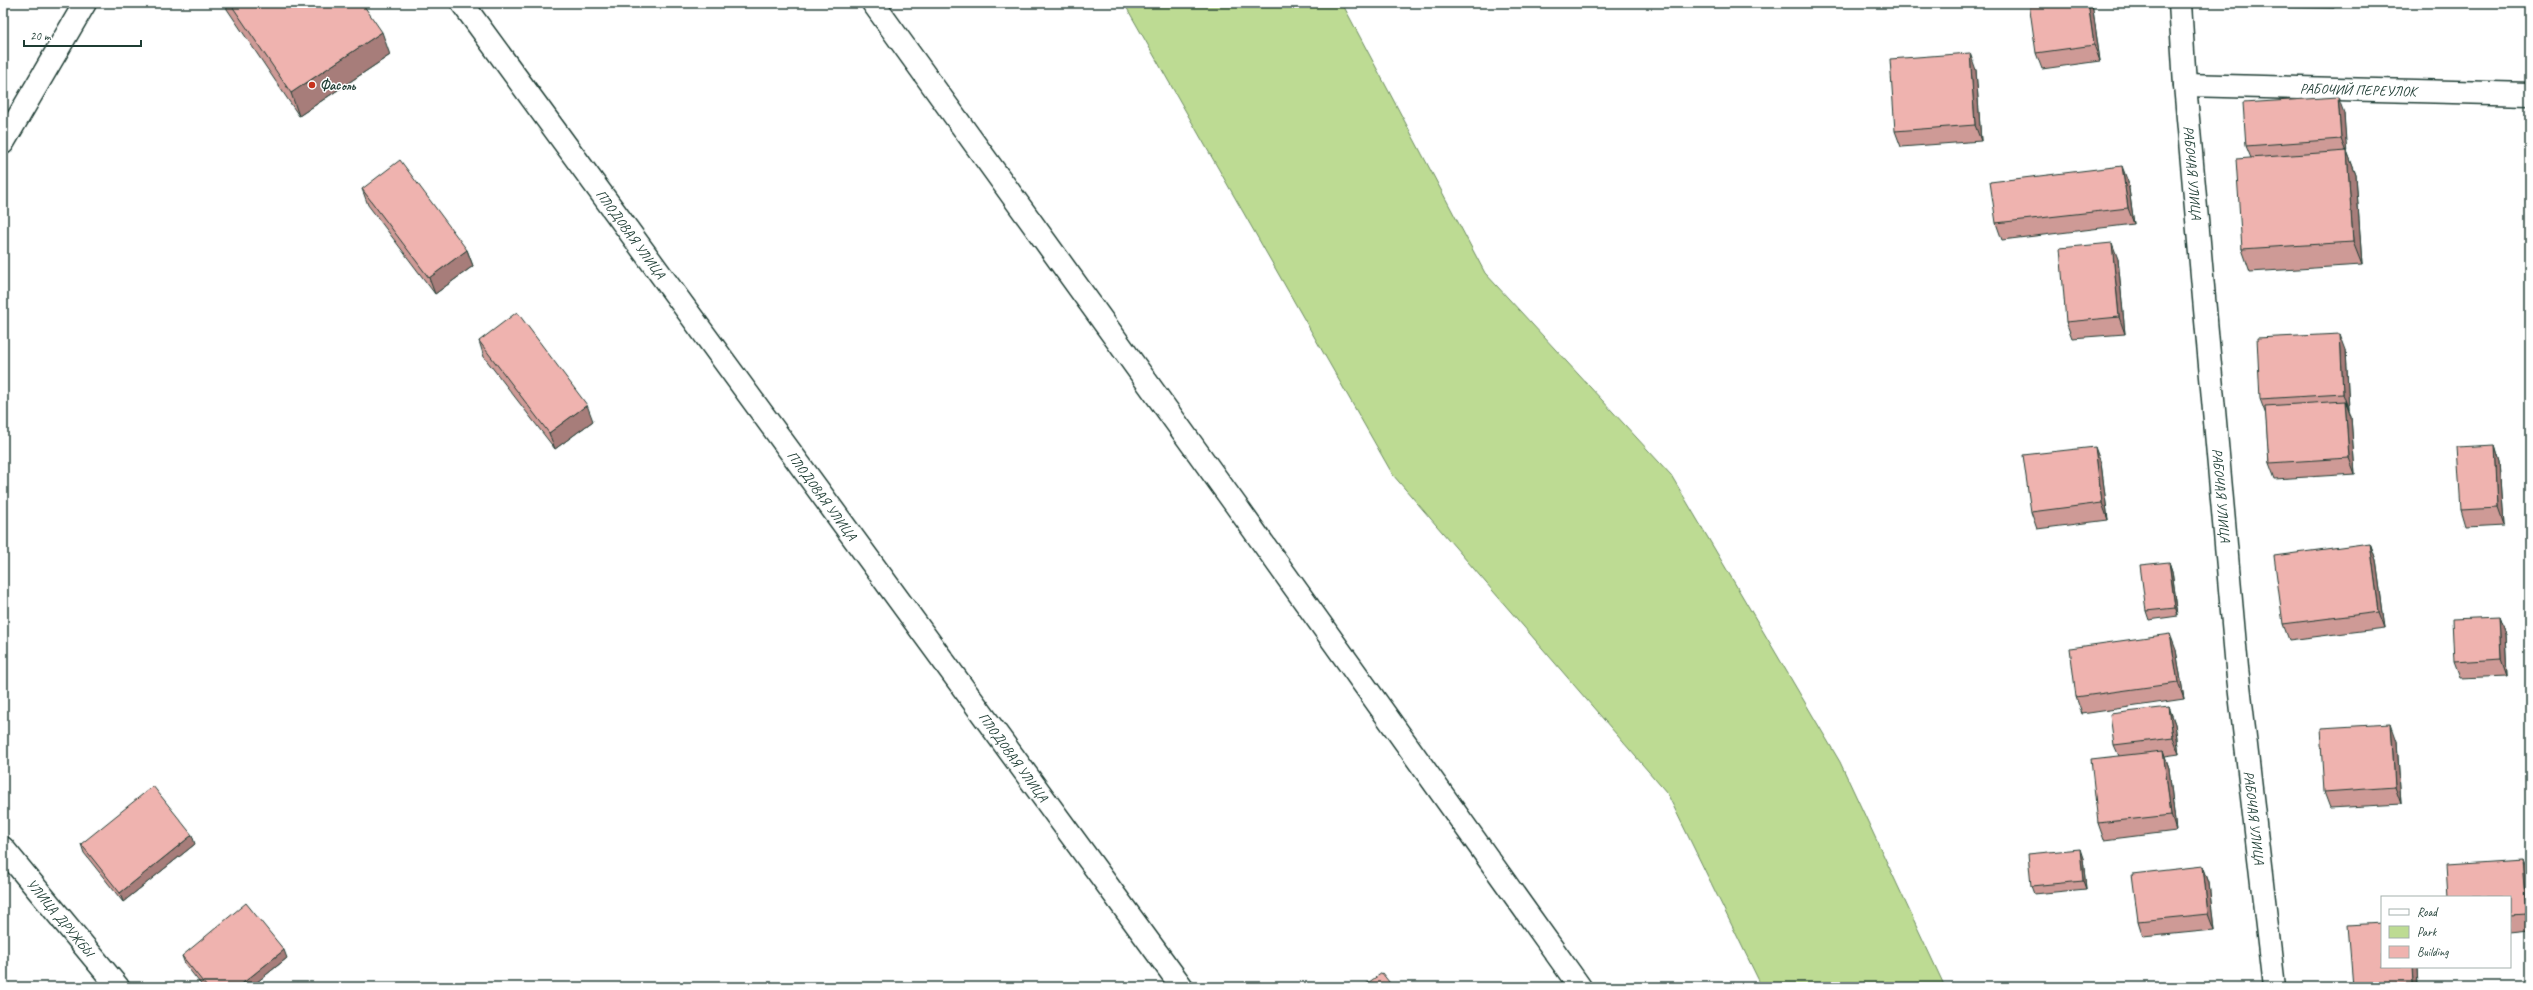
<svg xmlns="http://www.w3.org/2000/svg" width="2533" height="990" font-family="Caveat,sans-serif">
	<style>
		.green { fill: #bddb93; stroke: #6e8c64 }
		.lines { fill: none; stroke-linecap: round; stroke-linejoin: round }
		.lane-casing { stroke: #1f3d34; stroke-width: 25 }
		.street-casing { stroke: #1f3d34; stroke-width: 25 }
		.secondary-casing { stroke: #1f3d34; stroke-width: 25 }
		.lane { stroke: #fff; stroke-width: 22 }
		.street { stroke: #fff; stroke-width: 22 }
		.secondary { stroke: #fff; stroke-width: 22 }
		.wall { fill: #ce9a96; stroke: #1f3d34 }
		.shaded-wall { fill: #a77d7a; stroke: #1f3d34 }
		.building { fill: #efb3af; stroke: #1f3d34 }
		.poi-dot { fill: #c8321e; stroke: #fff; stroke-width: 1.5 }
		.labels { text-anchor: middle; stroke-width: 3; stroke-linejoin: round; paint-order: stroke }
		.poi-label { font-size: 14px; font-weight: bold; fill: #1f3d34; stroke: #fff; text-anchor: start }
		.street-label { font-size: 14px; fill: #1f3d34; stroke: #fff }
	</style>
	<rect width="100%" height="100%" fill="#fff"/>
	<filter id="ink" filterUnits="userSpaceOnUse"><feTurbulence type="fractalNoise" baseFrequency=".025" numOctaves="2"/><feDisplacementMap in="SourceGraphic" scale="8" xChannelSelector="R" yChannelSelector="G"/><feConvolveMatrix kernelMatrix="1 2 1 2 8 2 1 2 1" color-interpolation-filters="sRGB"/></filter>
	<g filter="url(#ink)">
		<path class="green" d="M1124,3H1342L1485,273L1671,475L1840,762L1945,987H1762L1667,793L1393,475Z"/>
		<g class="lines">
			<g class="lane-casing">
				<path id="lane" d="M873,3L1235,504L1580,987"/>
			</g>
			<g class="street-casing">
				<g id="street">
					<path id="s1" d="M462,3L1182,987"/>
					<path id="s2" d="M2180,3L2185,85L2237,668L2274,987"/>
					<path id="s3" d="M2185,85L2530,94"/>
					<path id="s4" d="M3,848L118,987"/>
				</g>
			</g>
			<g class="secondary-casing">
				<path id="secondary" d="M3,143L85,3"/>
			</g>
			<use href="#lane" class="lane"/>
			<use href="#street" class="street"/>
			<use href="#secondary" class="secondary"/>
		</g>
		<path class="wall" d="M225,3H362L390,55L299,116L227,9Z
			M2092,3L2100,61L2042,69L2036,53Z
			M2249,3H2334V8L2250,7Z
			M1976,70L1981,141L1901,147L1895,131Z
			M2344,113L2346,151H2347L2356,175L2362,265L2250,272L2242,249L2251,158L2246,146Z
			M2128,182L2134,224L2002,240L1996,223Z
			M362,189L467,250L473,266L435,294L368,205Z
			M2118,259L2125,334L2072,338L2066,322Z
			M479,341L593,421L555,449L484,357Z
			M2346,350L2349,410L2351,417L2355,474L2275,479L2269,463L2266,415L2260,399Z
			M2495,445L2500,462L2504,525L2466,527L2461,510Z
			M2101,463L2108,520L2037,529L2031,512Z
			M2370,543L2376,560L2385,628L2289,640L2283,624Z
			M2169,562L2172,571L2178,616L2149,620L2146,611Z
			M2499,617L2505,634L2507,676L2460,678L2454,662Z
			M2176,650L2184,699L2082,714L2076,697Z
			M2169,707L2175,724L2179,754L2165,756L2169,768L2176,831L2104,840L2098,823L2119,756L2114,745Z
			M2397,741L2401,804L2330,808L2324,792Z
			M81,844H195L123,902L84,853Z
			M2083,858L2086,889L2034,894L2031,886Z
			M2203,866L2209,883L2214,930L2143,937L2138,921Z
			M2528,876L2530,899V930L2510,932V897Z
			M182,956L287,958L251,987H203L185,964Z
			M2382,967H2418L2419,987H2353Z"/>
		<path class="shaded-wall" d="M2088,3H2092L2100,61L2094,45Z
			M2332,3H2334V8Z
			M382,32L390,55L299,116L291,93Z
			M1970,53L1976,70L1981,141L1975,125Z
			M2338,97L2344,113L2347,155L2341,139Z
			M2347,151L2356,175L2362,265L2353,242Z
			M2122,166L2128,182L2134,224L2128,208Z
			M2112,243L2118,259L2125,334L2119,317Z
			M467,250L473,266L435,294L429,278Z
			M2340,334L2346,350L2349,410L2343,394Z
			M2345,401L2351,417L2355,474L2349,458Z
			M587,405L593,421L555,449L549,433Z
			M2495,445L2500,462L2504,525L2498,508Z
			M2095,447L2101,463L2108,520L2102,503Z
			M2370,543L2376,560L2385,628L2379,612Z
			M2169,562L2172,571L2178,616L2175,608Z
			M2499,617L2505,634L2507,676L2501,659Z
			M2170,634L2176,650L2184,699L2178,683Z
			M2169,707L2175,724L2179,754L2173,738Z
			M2391,724L2397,741L2401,804L2395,787Z
			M2163,751L2169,768L2176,831L2171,815Z
			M192,835L195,844L123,902L120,893Z
			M2080,849L2083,858L2086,889L2083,881Z
			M2522,860L2528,876L2530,899V924L2526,914Z
			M2203,866L2209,883L2214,930L2208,914Z
			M284,950L287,958L251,987H238Z
			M2413,967H2418L2419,987H2415L2414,984Z
			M7,979L10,987H3V983Z"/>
		<path class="building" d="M230,3H362L382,32L291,93Z
			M2029,3H2088L2094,45L2036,53Z
			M1970,53L1975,125L1895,131L1890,59Z
			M2338,97L2341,139L2246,146L2243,103Z
			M2347,151L2353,242L2242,249L2236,159Z
			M400,160L467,250L429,278L362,189Z
			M2122,166L2128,208L1996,223L1990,182Z
			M2112,243L2119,317L2066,322L2060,248Z
			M517,312L587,405L549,433L479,341Z
			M2340,334L2343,394L2260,399L2257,338Z
			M2345,401L2349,458L2269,463L2265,406Z
			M2495,445L2498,508L2461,510L2457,447Z
			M2095,447L2102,503L2031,512L2023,455Z
			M2370,543L2379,612L2283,624L2274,556Z
			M2169,562L2175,608L2146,611L2140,565Z
			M2499,617L2501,659L2454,662L2452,619Z
			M2170,634L2178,683L2076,697L2070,648Z
			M2169,707L2173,738L2114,745L2110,714Z
			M2391,724L2395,787L2324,792L2320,728Z
			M2163,751L2171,815L2098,823L2091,759Z
			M153,786L192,835L120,893L81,844Z
			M2080,849L2083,881L2031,886L2028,854Z
			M2522,860L2526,914L2510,915V897H2448L2446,865Z
			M2203,866L2208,914L2138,921L2132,874Z
			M246,903L284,950L238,987H207L182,956Z
			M2382,923V967H2413L2414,984L2373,987H2353L2348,925Z
			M1382,973L1393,987H1362Z
			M3,976L7,979L3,983Z"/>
	</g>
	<circle class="poi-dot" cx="312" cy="85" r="4"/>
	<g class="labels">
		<g class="poi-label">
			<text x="320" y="90">Фасоль</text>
		</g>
		<g class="street-label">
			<text dy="5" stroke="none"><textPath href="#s3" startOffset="173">РАБОЧИЙ ПЕРЕУЛОК</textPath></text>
			<text dy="5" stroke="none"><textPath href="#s2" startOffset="170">РАБОЧАЯ УЛИЦА</textPath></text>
			<text dy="5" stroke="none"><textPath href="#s1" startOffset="286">ПЛОДОВАЯ УЛИЦА</textPath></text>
			<text dy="5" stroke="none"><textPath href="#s1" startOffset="610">ПЛОДОВАЯ УЛИЦА</textPath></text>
			<text dy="5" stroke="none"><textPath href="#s2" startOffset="494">РАБОЧАЯ УЛИЦА</textPath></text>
			<text dy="5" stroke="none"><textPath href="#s1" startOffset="934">ПЛОДОВАЯ УЛИЦА</textPath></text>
			<text dy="5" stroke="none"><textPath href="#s2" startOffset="818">РАБОЧАЯ УЛИЦА</textPath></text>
			<text dy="5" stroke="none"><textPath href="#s4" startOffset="90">УЛИЦА ДРУЖБЫ</textPath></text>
		</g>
	</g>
	<rect width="2533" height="990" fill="none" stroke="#fff" stroke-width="16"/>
	<rect x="8" y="8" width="2517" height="974" fill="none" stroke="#1f3d34" stroke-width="1.5" filter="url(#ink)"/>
	<rect x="2381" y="896" width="130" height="72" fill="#ffffff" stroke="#a5b1ae"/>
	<rect x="2389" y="909" width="20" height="6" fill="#ffffff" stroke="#a5b1ae"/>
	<text x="2417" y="916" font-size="12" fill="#1f3d34">Road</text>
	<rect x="2389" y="926" width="20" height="12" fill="#bddb93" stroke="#a5b1ae"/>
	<text x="2417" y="936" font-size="12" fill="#1f3d34">Park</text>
	<rect x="2389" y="946" width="20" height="12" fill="#efb3af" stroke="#a5b1ae"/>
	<text x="2417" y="956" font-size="12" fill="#1f3d34">Building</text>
	<path d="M24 40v6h117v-6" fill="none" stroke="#1f3d34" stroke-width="2"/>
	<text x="30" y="40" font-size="12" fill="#1f3d34" stroke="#ffffff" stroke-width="3" paint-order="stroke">20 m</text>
</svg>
